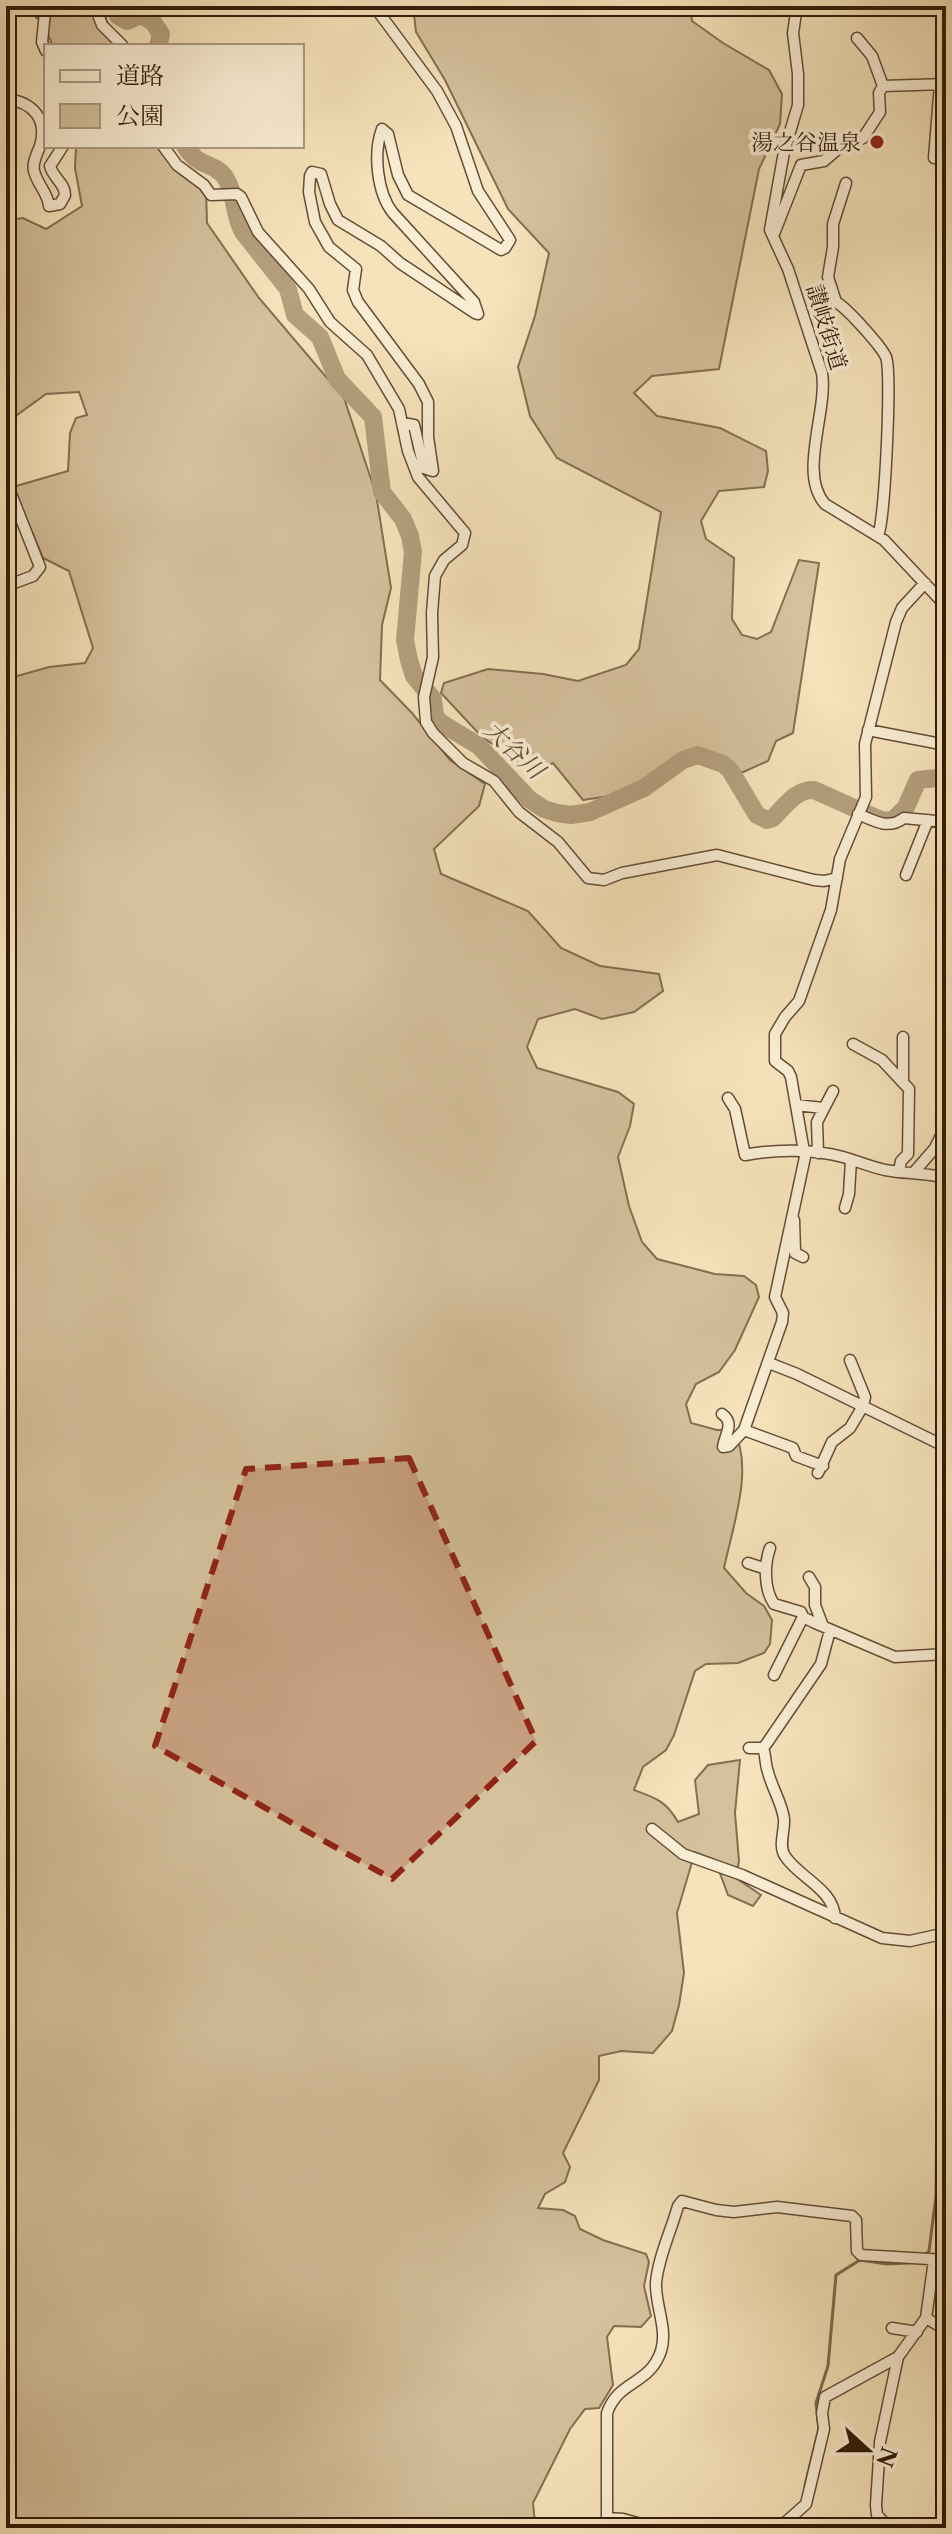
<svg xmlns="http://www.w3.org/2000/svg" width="952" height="2534" font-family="'Libre Caslon Text','Noto Serif JP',serif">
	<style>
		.green { fill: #d5c19d; stroke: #846e53; stroke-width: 2 }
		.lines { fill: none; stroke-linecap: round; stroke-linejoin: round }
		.stream { stroke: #806a4f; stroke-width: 3 }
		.river { stroke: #b49f7e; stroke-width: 18 }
		.minor-casing { stroke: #644d36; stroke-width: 13 }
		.minor { stroke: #f9edd3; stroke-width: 10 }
		.marked { fill: #8f2418; fill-opacity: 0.2; stroke: #8f2418; stroke-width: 6; stroke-dasharray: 16 10; stroke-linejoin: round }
		.poi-dot { fill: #8f2418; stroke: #f9edd3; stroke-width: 3 }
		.labels { text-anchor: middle; stroke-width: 7; stroke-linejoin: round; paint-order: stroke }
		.poi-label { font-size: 22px; fill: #331b09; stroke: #f9edd3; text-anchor: end }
		.street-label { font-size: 22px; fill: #331b09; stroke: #f9edd3 }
		.water-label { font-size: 24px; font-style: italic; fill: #675038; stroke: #f9edd3 }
	</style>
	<rect width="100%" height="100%" fill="#f6e3bb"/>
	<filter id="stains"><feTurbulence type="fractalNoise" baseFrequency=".0025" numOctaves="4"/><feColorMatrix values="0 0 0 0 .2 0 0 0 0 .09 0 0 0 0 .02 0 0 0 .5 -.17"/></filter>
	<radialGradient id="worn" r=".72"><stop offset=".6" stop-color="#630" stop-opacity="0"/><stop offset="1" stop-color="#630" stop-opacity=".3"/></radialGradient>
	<path class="green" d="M22,6H103L113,46H53L42,22Z
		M413,6H690L692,21L723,43L769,70L782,94L780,124L759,169L719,369L652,376L634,393L657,416L720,428L766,451L768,471L764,487L719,491L701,521L706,539L734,558L732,619L742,635L757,639L771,632L799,560L819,563L793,733L776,741L768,761L741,773C687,727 684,763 638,787C621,796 601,797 583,800L553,763L534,772L482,737L441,693L444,683L488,669L543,674L578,681L626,665L639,649L661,512L557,458L530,416L518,367L535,316L549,253L508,209L445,80L416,32Z
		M76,146H162L206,189L207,223L259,298L344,398L376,494L391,588L382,625L380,680L412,713L450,760L485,784L479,806L434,849L441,874L528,911L561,948L600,966L659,974L663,991L634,1012L602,1019L575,1009L538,1019L527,1047L537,1068L618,1092L634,1104L630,1126L618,1157L629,1206L642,1242L657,1259L715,1274L744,1276L756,1285L759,1297L735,1350L719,1372L696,1384L686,1404L691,1423L717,1430H733C755,1466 732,1529 724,1568L746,1593L764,1606L772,1620L770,1644L764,1653L738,1663L706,1664L695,1671L674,1735L666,1750L643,1767L634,1790C656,1798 666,1801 678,1822L699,1814L695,1780L708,1765L740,1760L735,1813L739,1861L736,1878L761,1895L753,1906L728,1895L715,1860L695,1852L677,1913L684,1973L679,2005L672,2031L653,2053L621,2051L599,2056V2080L563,2153L570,2167L565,2182L545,2194L538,2208L563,2210L575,2216L580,2229L603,2240L646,2254L649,2262L644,2286L651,2316L641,2327L614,2326L607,2337L613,2385L599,2408L585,2409L570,2429L533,2503L535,2523L558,2528H6V685L10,678L49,667L85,663L93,648L69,571L43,558L13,487L68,471L70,433L76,418L87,415L79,392L46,394L6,423V223L7,220L23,218L46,229L82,206L75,168Z"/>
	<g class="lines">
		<path class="stream" d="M924,2256L929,2251L936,2196L937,2092L946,2036
			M805,2486L819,2428L816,2403L828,2366L836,2275L860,2260L887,2264L908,2263"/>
		<path class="river" d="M116,6L118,16L127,21L141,15L153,22L161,34L158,46
			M185,146C198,168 213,161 225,177C236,193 233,215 243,232L288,289L295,315L320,337L337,379L373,417L382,492L403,519L410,536L413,552L405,640L409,660L414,676L433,699L435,716L441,723L479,746L529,799L544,809L557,813L571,815L590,812L644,788L683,760L698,755L723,764L730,770L757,815L767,820L773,818C785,806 796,789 814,790L883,821L893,820L906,807L918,780L946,777"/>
		<g class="minor-casing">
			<path id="minor" d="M40,6L45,12L42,42L46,51
				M95,6L102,25L123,46
				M374,6L437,91L456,126L478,191L510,240L505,248L501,250L408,195L398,175L388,134L382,129C373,153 377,193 393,213L474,302L478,314L475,313L400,263L381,246L338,220L330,204L321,174L312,172L310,176L309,192L315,222L329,247L356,269L353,290L358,302L419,384L428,402V437L433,471L424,468L414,425L402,423
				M797,6L793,33L798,74V105L784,152L770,230L788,269L822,373C828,411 798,474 825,504L884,540L946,606
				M857,38L872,56L883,86
				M6,99C33,102 48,119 40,146C37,154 32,163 34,171C37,184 48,193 49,206L60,204L65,195C65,183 53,178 50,166L63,146
				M163,146L177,165L204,185L211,195L237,194L241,197L258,232L309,289L330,322L367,355L399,409L408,451L418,477L465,533L462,545L444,560L435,576L432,613L433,657L424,697L426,722L433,733L463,763L494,781L519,812L558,842L588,878L604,880L622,873L717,855L814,880L824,881L837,878
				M934,158L940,84
				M846,183L833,224V247L828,277L836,302C847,308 881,346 886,357C892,372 885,519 878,536
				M774,234L801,165L824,161L840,147L863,138L880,112L879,93L883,86L946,84
				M6,481L40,567L33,576L6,586
				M868,730L946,745
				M858,814C875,821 888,830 904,818L946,822
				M906,875L928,820
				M903,1037V1082
				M853,1044L882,1060L909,1089L908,1154L901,1161L899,1171
				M728,1098L735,1109L745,1155C776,1149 813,1149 843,1157C857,1161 871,1167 885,1170C906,1174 924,1172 946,1178
				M796,1105L823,1108
				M818,1153L817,1122L833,1091
				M915,1171L935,1148L946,1125
				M845,1208L849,1194L851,1160
				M794,1220L795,1253L803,1257
				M769,1363L797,1374L946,1447
				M722,1414C735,1423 725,1434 723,1447L729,1446L744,1430L793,1448L796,1456L823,1466
				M744,1430L782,1322L783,1313L775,1297L805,1157L791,1077L788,1071L775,1061V1034L785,1017L799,1001L831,910L840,859L866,797L865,744L896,622L902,608L925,583
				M818,1473L832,1442L850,1428L863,1406L865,1397L850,1360
				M770,1548C764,1565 764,1589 774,1604L801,1612L803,1617L815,1623L895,1657L946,1654
				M748,1563L766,1569
				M809,1577L815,1587V1605L823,1626
				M774,1675L803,1617
				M749,1748H763L767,1743L821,1664L830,1630
				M763,1748C766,1756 765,1764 768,1772C772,1788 782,1803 784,1819C785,1831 778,1846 785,1856C799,1878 834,1889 835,1918
				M652,1829L683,1854L742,1875L882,1938L910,1941L946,1933
				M946,1933V1972
				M926,2318L946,2330
				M892,2328L917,2332
				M607,2518L623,2519L652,2527L691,2528
				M607,2528V2413C619,2379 649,2386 661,2351C668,2329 655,2305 656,2283C658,2258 671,2231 678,2206L682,2201L716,2210L734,2212L777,2207L852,2216L856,2220L857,2251L861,2255L946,2260
				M779,2528L806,2504L824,2429L822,2413L825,2397L898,2357L926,2318L934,2260
				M889,2528L877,2515L876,2505L880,2442L898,2357"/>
		</g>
		<use href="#minor" class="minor"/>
	</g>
	<path class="marked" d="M409,1458L536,1741L392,1879L155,1746L246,1469Z"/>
	<circle class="poi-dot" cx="877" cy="142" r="8"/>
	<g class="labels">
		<g class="poi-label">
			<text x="861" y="150">湯之谷温泉</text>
		</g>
		<g class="street-label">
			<text transform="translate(827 327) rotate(73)" y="8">讃岐街道</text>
		</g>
		<g class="water-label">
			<text transform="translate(514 750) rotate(43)" y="8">大谷川</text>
		</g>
	</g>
	<rect width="952" height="2534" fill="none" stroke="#f6e3bb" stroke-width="32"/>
	<rect x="8" y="8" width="936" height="2518" fill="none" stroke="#331b09" stroke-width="4"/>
	<rect x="16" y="16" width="920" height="2502" fill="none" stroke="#331b09" stroke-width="2"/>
	<rect x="44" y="44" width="260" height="104" fill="#f9edd3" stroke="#aa9982" stroke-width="2"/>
	<rect x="60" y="70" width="40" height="12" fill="#f9edd3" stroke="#aa9982" stroke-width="2"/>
	<text x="116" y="84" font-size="24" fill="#331b09">道路</text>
	<rect x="60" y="104" width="40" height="24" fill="#d5c19d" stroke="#aa9982" stroke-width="2"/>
	<text x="116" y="124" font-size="24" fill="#331b09">公園</text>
	<g transform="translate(868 2450) rotate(111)" stroke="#f9edd3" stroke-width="6" paint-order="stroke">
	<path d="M0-6L14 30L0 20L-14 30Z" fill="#331b09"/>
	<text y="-12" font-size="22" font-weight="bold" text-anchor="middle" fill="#331b09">N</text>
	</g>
	<rect width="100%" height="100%" filter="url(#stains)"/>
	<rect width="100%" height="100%" fill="url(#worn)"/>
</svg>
